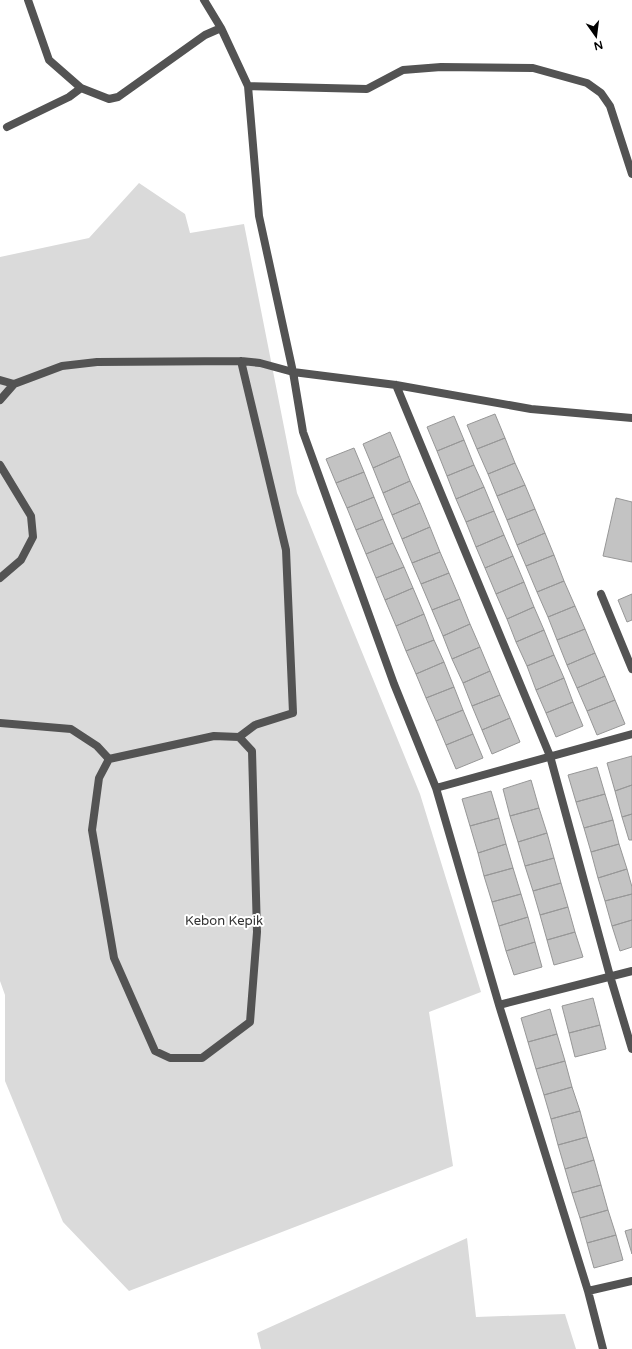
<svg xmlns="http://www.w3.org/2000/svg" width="632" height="1349" font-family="'Varela Round',sans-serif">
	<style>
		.green { fill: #dadada }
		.building { fill: #c3c3c3; stroke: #979797 }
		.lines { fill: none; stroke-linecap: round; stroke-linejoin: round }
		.lane { stroke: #535353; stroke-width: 8 }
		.street { stroke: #535353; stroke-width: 8 }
		.labels { text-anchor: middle; stroke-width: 4; stroke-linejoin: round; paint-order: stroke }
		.park-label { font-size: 13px; fill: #313131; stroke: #fff }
	</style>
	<rect width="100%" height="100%" fill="#fff"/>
	<path class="green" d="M139,183L185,214L190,233L244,224L297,493L420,794L481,992L429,1012L453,1166L129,1291L63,1222L5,1081V995L0,981V257L89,238Z
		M467,1238L476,1317L565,1314L576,1349H261L257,1333Z"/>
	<path class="building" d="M495,414L505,438L477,449L467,425Z
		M454,416L464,440L437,451L427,427Z
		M390,432L400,456L373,468L363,444Z
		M505,438L515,463L488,474L477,449Z
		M464,440L474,465L447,476L437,451Z
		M354,448L364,472L336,483L326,459Z
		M400,456L410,481L383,493L373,468Z
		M515,463L525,485L497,496L488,474Z
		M474,465L484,487L456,499L447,476Z
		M364,472L374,497L347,508L336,483Z
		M410,481L420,503L392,515L383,493Z
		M525,485L535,509L507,520L497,496Z
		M484,487L494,511L466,522L456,499Z
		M374,497L383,519L356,530L347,508Z
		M616,498L632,502V562L603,556Z
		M420,503L430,527L402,539L392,515Z
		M535,509L545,533L517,545L507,520Z
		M494,511L504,535L476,547L466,522Z
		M383,519L393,543L366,554L356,530Z
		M430,527L440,552L412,563L402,539Z
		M545,533L554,555L526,566L517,545Z
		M504,535L513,556L485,568L476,547Z
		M393,543L404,567L376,578L366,554Z
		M440,552L449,573L421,584L412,563Z
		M554,555L564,581L537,592L526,566Z
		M513,556L524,582L496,594L485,568Z
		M404,567L413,588L385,600L376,578Z
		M449,573L460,599L432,610L421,584Z
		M564,581L575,606L548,617L537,592Z
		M524,582L534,607L507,619L496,594Z
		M413,588L424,614L396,626L385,600Z
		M632,594V620L627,622L618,600Z
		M460,599L470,624L443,636L432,610Z
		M575,606L585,629L557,640L548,617Z
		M534,607L544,630L516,642L507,619Z
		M424,614L434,640L406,651L396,626Z
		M470,624L480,647L452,659L443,636Z
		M585,629L595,653L567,665L557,640Z
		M544,630L554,655L527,666L516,642Z
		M434,640L444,662L416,674L406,651Z
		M480,647L490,671L463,683L452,659Z
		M595,653L605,676L577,688L567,665Z
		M554,655L564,678L536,690L527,666Z
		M444,662L454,687L426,698L416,674Z
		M490,671L500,695L472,706L463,683Z
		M605,676L615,700L587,711L577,688Z
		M564,678L573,702L546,713L536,690Z
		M454,687L463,710L436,721L426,698Z
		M500,695L510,718L482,730L472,706Z
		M615,700L625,724L597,735L587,711Z
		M573,702L583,726L556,737L546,713Z
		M463,710L473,734L446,745L436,721Z
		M510,718L520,742L492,754L482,730Z
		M473,734L483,758L456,769L446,745Z
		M632,756V785L615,791L607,763Z
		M597,767L605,794L576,802L568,775Z
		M531,780L539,808L510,816L503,789Z
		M632,785V814L622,817L615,791Z
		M491,791L499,818L470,826L462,799Z
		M605,794L613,820L584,828L576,802Z
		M539,808L547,833L518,842L510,816Z
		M632,814V840H629L622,817Z
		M499,818L506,844L478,853L470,826Z
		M613,820L619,844L591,852L584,828Z
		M547,833L554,858L525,866L518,842Z
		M506,844L513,868L484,876L478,853Z
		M619,844L627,869L598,878L591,852Z
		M554,858L561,883L533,891L525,866Z
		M513,868L521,894L492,902L484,876Z
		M627,869L632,887V894L605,901L598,878Z
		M561,883L568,907L540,915L533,891Z
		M521,894L528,917L499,926L492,902Z
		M632,894V920L612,926L605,901Z
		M568,907L575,932L547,940L540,915Z
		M528,917L535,942L506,951L499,926Z
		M632,920V947L620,951L612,926Z
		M575,932L583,957L554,965L547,940Z
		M535,942L542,967L514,975L506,951Z
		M593,998L600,1025L569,1033L562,1006Z
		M550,1009L557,1034L528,1042L521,1018Z
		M600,1025L606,1049L575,1057L569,1033Z
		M557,1034L565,1061L536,1069L528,1042Z
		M565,1061L572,1087L544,1095L536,1069Z
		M572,1087L580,1111L551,1119L544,1095Z
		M580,1111L587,1137L558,1145L551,1119Z
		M587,1137L594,1160L565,1169L558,1145Z
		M594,1160L601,1185L572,1193L565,1169Z
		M601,1185L608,1210L580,1218L572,1193Z
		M608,1210L616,1235L587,1243L580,1218Z
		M632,1229V1254L625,1231Z
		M616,1235L623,1260L594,1268L587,1243Z"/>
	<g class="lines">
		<path class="lane" d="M0,380L14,384
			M0,400L14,384L62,366L97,362L241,361L260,363L293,372
			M0,465L31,516L33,537L21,560L0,578
			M0,723L71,729L97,746L109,759
			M214,736L239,737L252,751L257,932L250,1022L202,1058H170L155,1051L114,958L92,830L99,778L109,759Z
			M239,737L255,725L293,713L286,550L241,361"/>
		<path class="street" d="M28,0L49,60L81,88L109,99L118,97L205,35L221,28
			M204,0L221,28L248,86L259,216L293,372L303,432L394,684L436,788L499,1005L588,1291L603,1349
			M248,86L367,89L403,70L441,67L533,68L587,83L601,93L610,106L632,174
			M7,127L69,97L81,88
			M293,372L396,385L531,409L632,418
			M396,385L550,756L610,976L632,1049
			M601,594L632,669
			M436,788L632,734
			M499,1005L632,971
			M588,1291L632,1281"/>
	</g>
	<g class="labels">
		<g class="park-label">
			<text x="224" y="925">Kebon Kepik</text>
		</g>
	</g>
	<g transform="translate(596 36) rotate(166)" stroke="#ffffff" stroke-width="3" paint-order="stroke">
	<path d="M0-3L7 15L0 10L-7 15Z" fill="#000000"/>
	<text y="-6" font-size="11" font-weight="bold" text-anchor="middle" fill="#000000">N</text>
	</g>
</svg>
